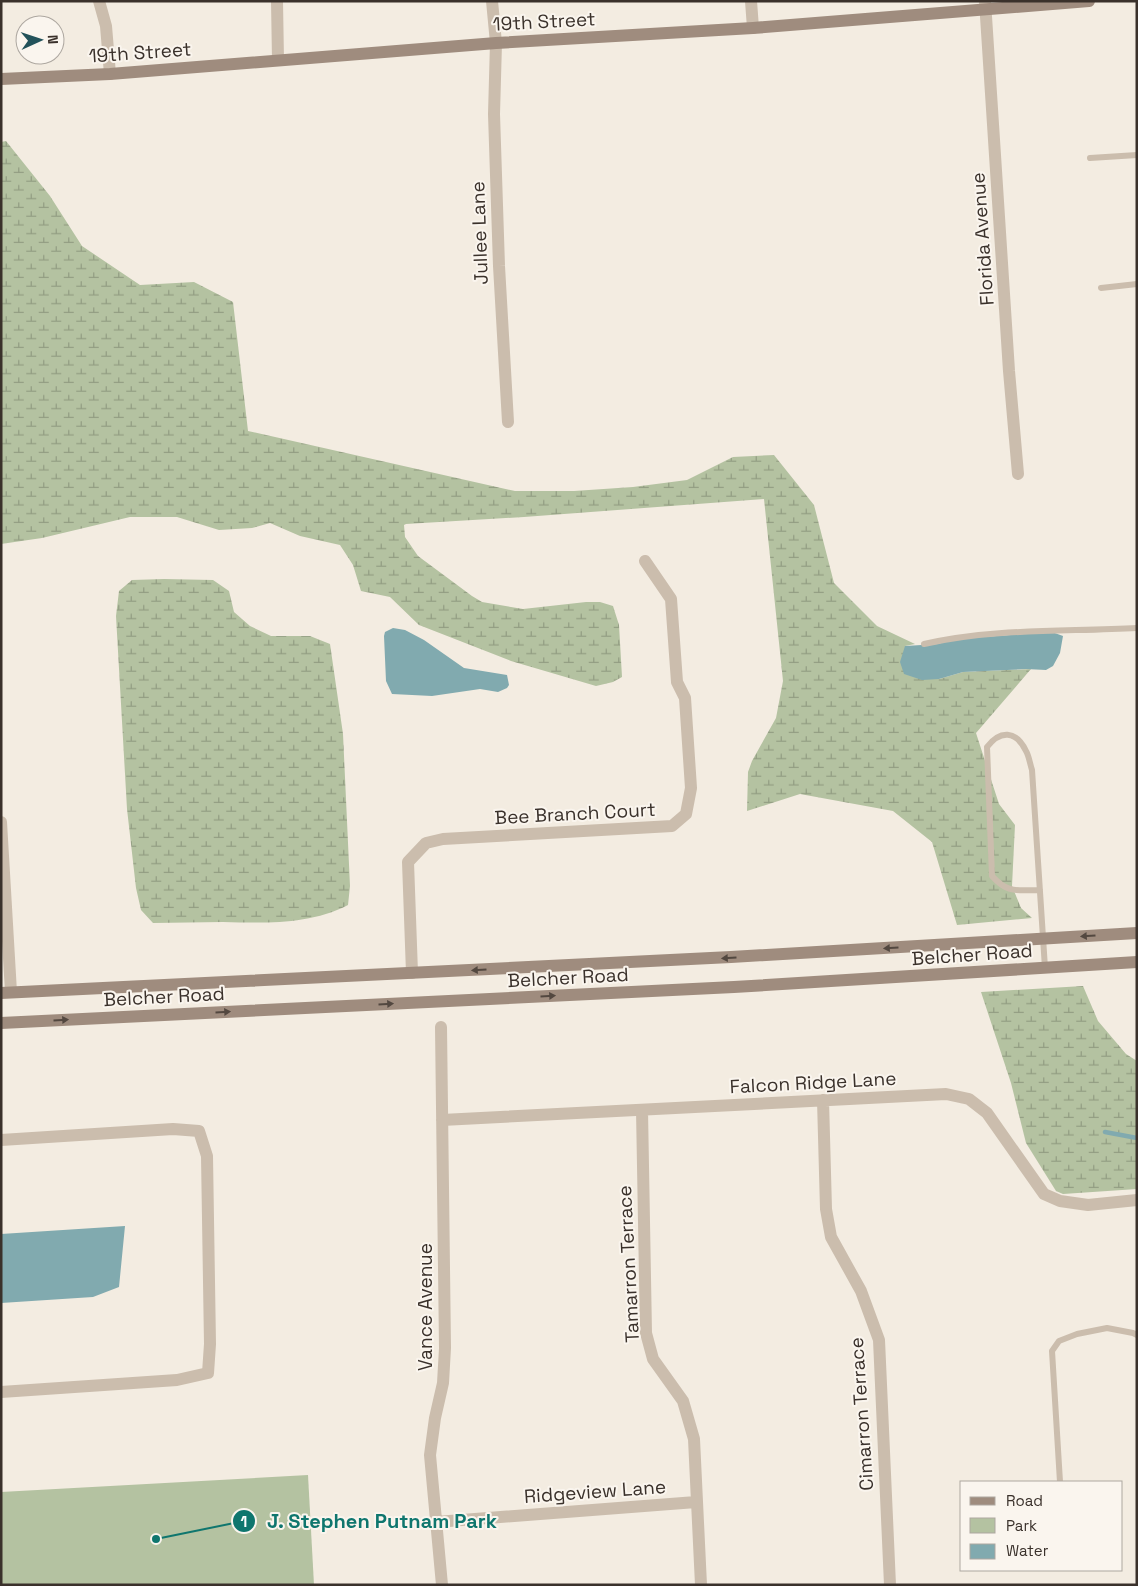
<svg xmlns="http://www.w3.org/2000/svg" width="1138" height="1586" font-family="'Space Grotesk',sans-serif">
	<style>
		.green { fill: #b4c2a1 }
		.wetland { fill: url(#wetland-marsh) }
		.water { fill: #81aaaf }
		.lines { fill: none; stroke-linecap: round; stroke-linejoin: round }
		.stream { stroke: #81aaaf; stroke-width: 4.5 }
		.lane { stroke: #cbbdad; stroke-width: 6 }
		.street { stroke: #cbbdad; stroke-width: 12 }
		.secondary { stroke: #9f8c7e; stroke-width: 12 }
		.oneway { fill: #534840 }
		.labels { text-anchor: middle; stroke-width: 4; stroke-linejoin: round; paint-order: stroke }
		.street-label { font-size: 19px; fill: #3a312b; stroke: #faf5ee }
		.leader { fill: none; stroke: #0f766e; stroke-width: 2 }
		.callout-dot { fill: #0f766e; stroke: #faf5ee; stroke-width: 2 }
		.mark-label { font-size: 15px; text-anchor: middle; font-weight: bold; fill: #fff }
		.callout-label { font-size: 20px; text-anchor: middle; font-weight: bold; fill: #0f766e; stroke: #faf5ee; stroke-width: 4; stroke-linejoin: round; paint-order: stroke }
	</style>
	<defs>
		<pattern id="wetland-marsh" width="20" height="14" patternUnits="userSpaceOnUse" patternTransform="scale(1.25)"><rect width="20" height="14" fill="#b4c2a1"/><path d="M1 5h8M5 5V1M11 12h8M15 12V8" fill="none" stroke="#939e83"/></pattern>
	</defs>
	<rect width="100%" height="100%" fill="#f3ece1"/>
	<path class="green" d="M308,1475L314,1585H1V1492Z"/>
	<path class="wetland" d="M6,141L50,196L82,246L140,285L194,282L233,302L248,431L515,491H574L633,487L687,480L733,457L774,455L814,505L834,583L877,626L915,644L905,646L939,679L963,672L1031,669L976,733L999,804L1015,825L1012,886L1021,908L1032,918L957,925L932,842L893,811L800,794L747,811L748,772L752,761L776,718L783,681L764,499L524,517L406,524L404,525L405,537L418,556L472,596L482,602L523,609L586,602H600L613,606L619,625L622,677L613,682L596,686L511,661L419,625L390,597L361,591L353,565L340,545L300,536L270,523L252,528L219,530L177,517H130L42,538L1,544V142Z
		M164,579L213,580L229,591L234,612L250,626L271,636H310L330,644L343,734L350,886L348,905C309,925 266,923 223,922C200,922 176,923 153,923L141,910L136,888L127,809L116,616L119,591L132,580Z
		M1083,986L1098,1021L1126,1054L1137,1061V1189L1063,1194L1056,1191L1026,1143L1011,1083L981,992Z"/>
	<path class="water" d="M393,628L405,630L424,640L464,668L507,675L509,685L507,688L498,692L480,689L432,696L392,694L386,681L384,636L385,632Z
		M1052,632L1063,636L1060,653L1053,666L1046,670L1026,669L963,672L939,679L922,680L904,674L900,662L905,646L938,644L953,639Z
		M125,1226L119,1287L93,1297L1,1303V1234Z"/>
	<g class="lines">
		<path class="stream" d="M1105,1132L1137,1138"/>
		<path class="lane" d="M1090,158L1137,155
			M1101,288L1137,284
			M924,644C993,628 1066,632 1137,628
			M1040,890C1017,890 1008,894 992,876L987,747C1000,730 1016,730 1026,751C1029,756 1030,764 1032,770L1045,968
			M1060,1482L1052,1351L1059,1341L1077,1334L1107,1328L1133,1333L1137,1335"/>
		<path class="street" d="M99,1L106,26L110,74
			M277,1L278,60
			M492,1L496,43L494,114L499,266L508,422
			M751,1L753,28
			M985,1L1009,371L1018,474
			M1,822L11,992
			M412,973L408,862L426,843L443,839L672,826L686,814L691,788L685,698L677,682L671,599L645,561
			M441,1027L445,1348L443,1383L435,1418L430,1455L442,1585
			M823,1100L826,1209L831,1237L861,1291L879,1340L890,1585
			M642,1110L646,1333L653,1359L683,1401L694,1439L701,1585
			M442,1120L946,1094L969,1099L987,1113L1044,1194L1060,1201L1088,1205L1137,1200
			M1,1140L173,1129L199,1131L207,1156L210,1344L208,1373L177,1380L1,1392
			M436,1522L696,1502"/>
		<path class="secondary" d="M1,79L110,74L496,43L753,28L1089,1
			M1,993L731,957L1137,933
			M1,1023L734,987L1137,962"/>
	</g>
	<defs><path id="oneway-solid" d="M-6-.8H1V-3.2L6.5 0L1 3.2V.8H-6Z" transform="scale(1.25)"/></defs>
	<g class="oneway">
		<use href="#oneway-solid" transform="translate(1088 936) rotate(176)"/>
		<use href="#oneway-solid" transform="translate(891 948) rotate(177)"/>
		<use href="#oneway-solid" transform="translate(729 958) rotate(177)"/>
		<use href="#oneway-solid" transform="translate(479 970) rotate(177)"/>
		<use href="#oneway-solid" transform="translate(548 996) rotate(-3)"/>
		<use href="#oneway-solid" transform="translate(386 1004) rotate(-3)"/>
		<use href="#oneway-solid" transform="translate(223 1012) rotate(-3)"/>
		<use href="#oneway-solid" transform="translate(61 1020) rotate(-3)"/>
	</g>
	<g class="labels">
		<g class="street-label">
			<text transform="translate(544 21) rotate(-3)" y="7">19th Street</text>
			<text transform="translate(140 52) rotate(-4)" y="7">19th Street</text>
			<text transform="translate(479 233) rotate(-92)" y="7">Jullee Lane</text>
			<text transform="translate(982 239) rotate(-94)" y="7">Florida Avenue</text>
			<text transform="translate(575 813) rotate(-3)" y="7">Bee Branch Court</text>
			<text transform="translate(972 954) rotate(-4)" y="7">Belcher Road</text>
			<text transform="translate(568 977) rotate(-3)" y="7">Belcher Road</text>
			<text transform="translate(164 996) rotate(-3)" y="7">Belcher Road</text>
			<text transform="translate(813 1082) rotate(-3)" y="7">Falcon Ridge Lane</text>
			<text transform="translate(628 1264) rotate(-93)" y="7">Tamarron Terrace</text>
			<text transform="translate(425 1307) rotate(-90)" y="7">Vance Avenue</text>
			<text transform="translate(861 1414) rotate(-94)" y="7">Cimarron Terrace</text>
			<text transform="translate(595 1491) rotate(-4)" y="7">Ridgeview Lane</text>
		</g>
	</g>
	<path class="leader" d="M156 1539L244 1521"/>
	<g class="callout-dot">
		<circle cx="156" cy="1539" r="5"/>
		<circle cx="244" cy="1521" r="12"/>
	</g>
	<g class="mark-label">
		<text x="244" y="1527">1</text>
	</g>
	<g class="callout-label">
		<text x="382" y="1528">J. Stephen Putnam Park</text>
	</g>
	<rect width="1138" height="1586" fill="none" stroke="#3a312b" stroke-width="5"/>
	<rect x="960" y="1481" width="162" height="90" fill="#faf5ee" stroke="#ada7a0"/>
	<rect x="970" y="1497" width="25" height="8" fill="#9f8c7e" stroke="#ada7a0"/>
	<text x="1006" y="1506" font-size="15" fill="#3a312b">Road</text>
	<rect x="970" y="1518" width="25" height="15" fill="#b4c2a1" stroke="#ada7a0"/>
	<text x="1006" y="1531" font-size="15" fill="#3a312b">Park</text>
	<rect x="970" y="1544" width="25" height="15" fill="#81aaaf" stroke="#ada7a0"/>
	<text x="1006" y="1556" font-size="15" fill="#3a312b">Water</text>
	<g transform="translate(40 40) rotate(87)"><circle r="24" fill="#faf5ee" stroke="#ada7a0"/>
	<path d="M0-4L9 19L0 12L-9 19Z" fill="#22525a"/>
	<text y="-8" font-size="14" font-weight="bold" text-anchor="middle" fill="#3a312b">N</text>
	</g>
</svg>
